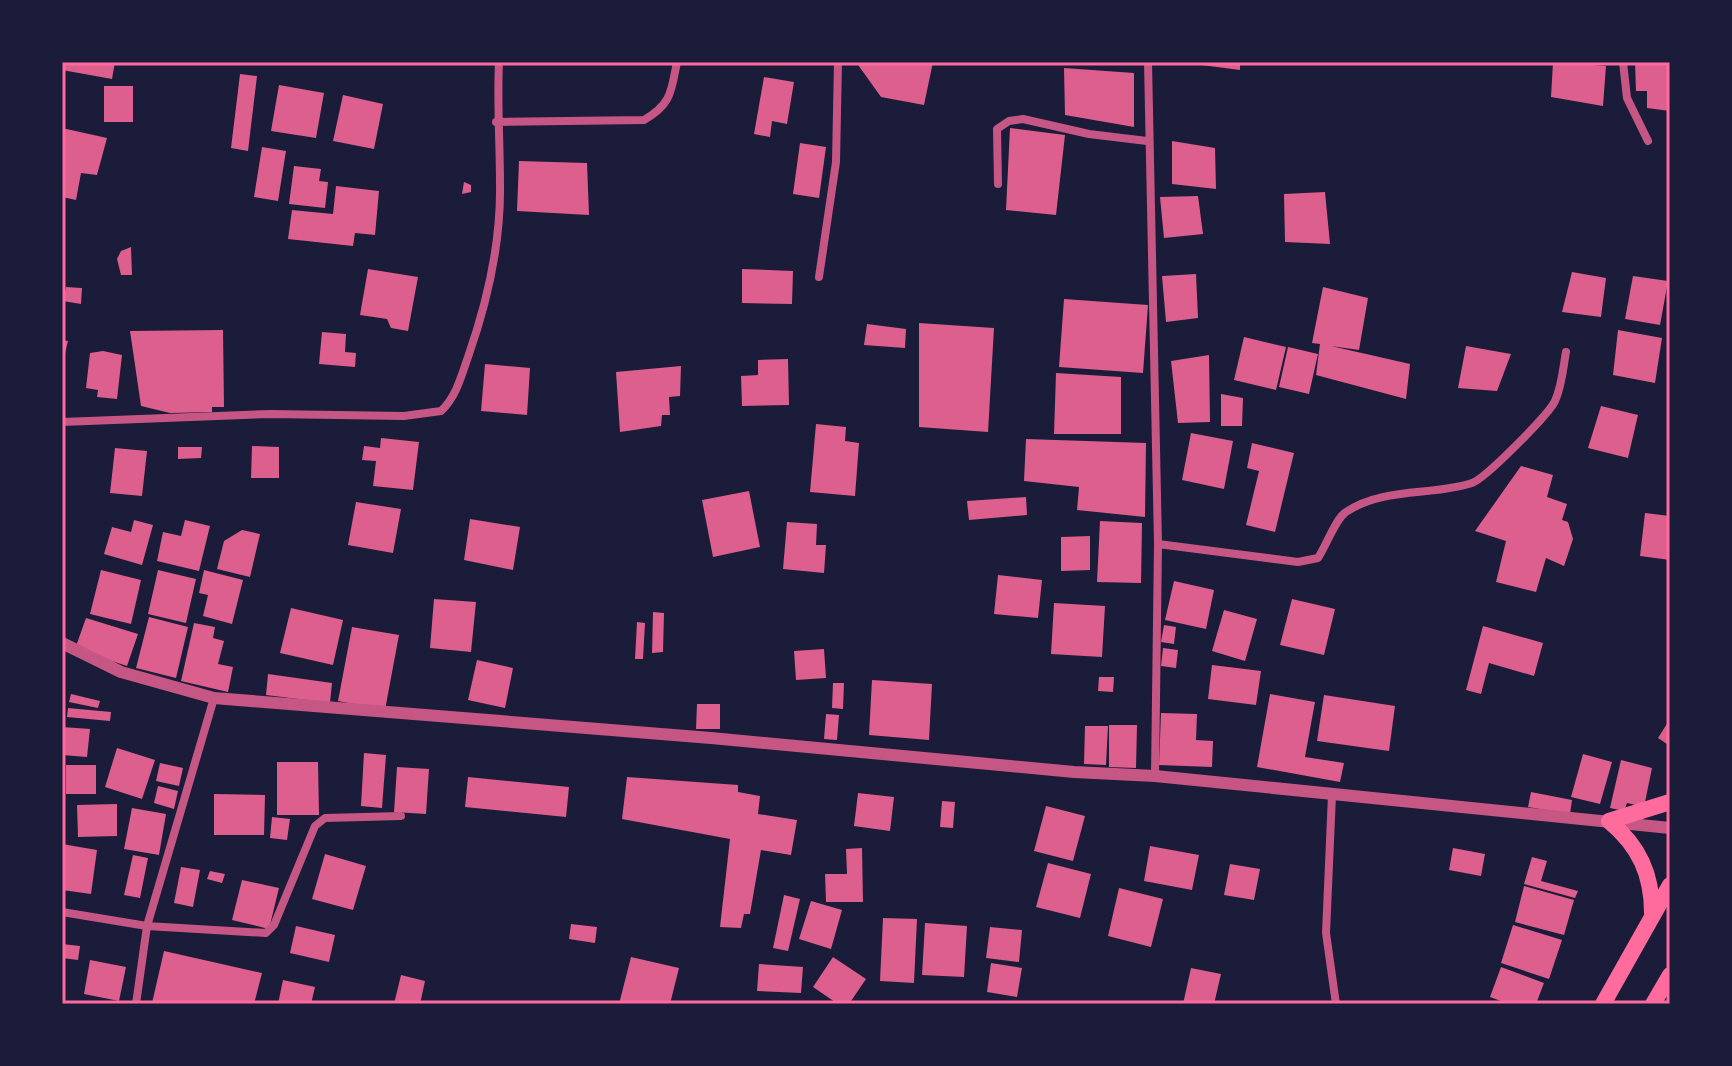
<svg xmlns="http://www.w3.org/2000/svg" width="1732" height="1066" font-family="'Alegreya Sans',sans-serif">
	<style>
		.building { fill: #dd5f8e }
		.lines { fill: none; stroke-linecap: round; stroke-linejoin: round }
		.minor { stroke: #c65784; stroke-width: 8 }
		.tertiary { stroke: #c65784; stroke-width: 12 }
		.trunk { stroke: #ff6b9d; stroke-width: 16 }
		.neatline { fill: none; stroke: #ff6b9d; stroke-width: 3 }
	</style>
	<rect width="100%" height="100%" fill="#1b1b3a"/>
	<path class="building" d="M62,62H115L112,79L62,70Z
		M856,62H933L924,105L881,97Z
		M1194,62H1240V70L1194,64Z
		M1553,62L1606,66L1603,106L1551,97Z
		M1635,62H1670V111L1647,108V91H1636Z
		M1064,68L1134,73V127L1065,115Z
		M240,74L257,76L248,151L231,148Z
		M764,77L794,82L787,124L772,121L770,137L754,134Z
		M279,85L324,93L316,138L271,131Z
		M104,86H133V122H104Z
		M343,95L383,104L374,149L333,141Z
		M62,128L107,138L97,175L81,173L76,200L62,197Z
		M1010,128L1065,135L1056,215L1006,210Z
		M1172,141L1215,148L1216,189L1172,184Z
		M800,143L826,147L819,198L793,194Z
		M262,147L286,151L278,201L254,197Z
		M519,161L587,163L589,215L517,211Z
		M294,166L321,169L319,181L328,182L325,208L289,204Z
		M464,182L471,185V192L462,194Z
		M336,186L379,191L375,235L355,233L353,246L288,239L292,210L333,214Z
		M1325,192L1330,244L1285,242L1284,194Z
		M1198,196L1203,234L1164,238L1160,197Z
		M131,247L132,275H121L117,259L121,251Z
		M368,269L418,277L408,331L391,328L387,319L360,315Z
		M742,269L793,271L792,304L742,303Z
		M1572,272L1606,278L1601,317L1562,312Z
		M1196,274L1198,318L1166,322L1162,276Z
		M1633,276L1668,281L1660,325L1625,319Z
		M66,287L82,288L81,304L63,301Z
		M1323,287L1368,298L1359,350L1331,346L1410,364L1406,399L1316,375L1320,344L1312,343Z
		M1064,299L1148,305L1143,373L1059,367Z
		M919,323L994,328L988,432L919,427Z
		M867,324L906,329L905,348L864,345Z
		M223,330L224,407H212V412L170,413L141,406L130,331Z
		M1618,330L1662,338L1655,383L1613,375Z
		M322,332L346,334L345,352L356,353L355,367L319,364Z
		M1244,337L1286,347L1276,390L1234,380Z
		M62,340L68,341L63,362H62Z
		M1466,346L1511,354L1497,391L1458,388Z
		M1288,347L1318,354L1309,394L1279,387Z
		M103,351L122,355L117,399L97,397L98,390L86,388L90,353Z
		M1209,355L1210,422L1178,423L1171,361Z
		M788,359L789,405L742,406L741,376L758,375V360Z
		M485,364L530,368L527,415L481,411Z
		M681,366L680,396L669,397L670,415H662L661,426L620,432L616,372Z
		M1056,373L1121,377V434H1054Z
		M1221,394L1243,398L1242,426H1221Z
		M1601,406L1638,415L1628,458L1588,448Z
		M816,424L846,427L845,441L859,443L855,496L810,492Z
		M1191,433L1233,441L1224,489L1182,480Z
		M381,438L419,442L413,490L373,486L376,461L362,460L364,446L380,448Z
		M1026,439L1146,443L1145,517L1077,510L1079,487L1024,481Z
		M1252,443L1294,453L1275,532L1246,525L1259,471L1247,468Z
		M252,446L279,447V478H251Z
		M178,447H202L201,458L178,459Z
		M115,448L147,451L142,496L110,493Z
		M1521,466L1553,475L1547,497L1567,504L1562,520L1568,522L1573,539L1564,566L1546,558L1536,592L1496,582L1506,541L1475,531Z
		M749,491L760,547L713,557L702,500Z
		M1026,497L1027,515L969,520L967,501Z
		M356,502L401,509L393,553L348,545Z
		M1645,513L1670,516V560L1640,556Z
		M470,519L520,527L513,570L464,560Z
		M134,520L153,525L142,565L104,554L112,527L131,532Z
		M185,520L210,526L199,571L157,561L163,532L181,536Z
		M1100,521L1142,523L1141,583L1097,582Z
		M787,522L817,524L816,545H826L824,573L783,569Z
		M242,530L260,534L250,577L217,569L224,541Z
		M1090,536V570L1061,571V537Z
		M101,570L141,580L131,624L90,614Z
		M158,570L196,579L186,623L148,614Z
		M204,570L243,580L232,624L203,616L208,595L199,593Z
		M998,575L1042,580L1038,618L994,614Z
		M1174,581L1214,590L1206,629L1165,620Z
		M434,599L476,602L471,652L430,648Z
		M1292,599L1335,609L1324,655L1280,645Z
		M1054,603L1105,606L1102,657L1051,654Z
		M291,608L343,620L333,665L280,653Z
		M1224,610L1257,619L1245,661L1212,651Z
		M653,612L664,613L663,652L652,653Z
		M149,617L188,627L176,678L136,668Z
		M86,618L138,634L127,666L75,649Z
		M637,622L645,623L643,659H635Z
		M194,623L215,627L213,638L224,641L218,664L233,667L228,692L181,681Z
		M1164,625L1176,627L1174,644L1161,642Z
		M1483,626L1543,643L1534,676L1489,663L1481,694L1466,690Z
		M352,627L399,635L385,710L338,701Z
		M1163,648L1178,650L1176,668L1161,666Z
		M824,649L826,678L796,680L794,651Z
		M477,660L513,668L505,708L468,700Z
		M1212,665L1261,671L1256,705L1208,699Z
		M268,674L332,683L330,703L266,695Z
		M1099,677H1114L1113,692L1098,691Z
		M872,680L932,684L929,740L869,735Z
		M833,683H844L843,709L832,708Z
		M71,694L100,701L98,708L69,702Z
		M1270,694L1315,702L1305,757L1344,763L1340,782L1257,767Z
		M1324,695L1395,706L1389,751L1317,741Z
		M697,704H720V729H696Z
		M68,708L111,712L110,721L67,717Z
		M1161,713L1197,714L1196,740L1213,741L1212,767L1159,765Z
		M826,714L839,715L837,740L824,739Z
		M1670,719V746L1658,738Z
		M1109,725H1137L1136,768L1109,767Z
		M1085,726H1108L1106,765L1084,764Z
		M62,727L90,729L87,757L62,755Z
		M117,748L155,760L142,799L105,787Z
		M364,753L386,755L382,808L361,806Z
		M1583,754L1612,762L1600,804L1571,797Z
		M1621,760L1652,768L1644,807L1627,803L1624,811L1610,808Z
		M277,762H318L319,815H277Z
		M160,763L183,768L179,786L156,781Z
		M66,765H96V794H66Z
		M397,767L429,769L426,814L394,812Z
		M468,777L569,787L566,817L465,807Z
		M627,777L738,785V792L760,796L758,814L797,820L791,855L761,850L750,914H744L741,928L720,927L730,839L622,819Z
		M158,786L178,791L174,809L154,803Z
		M1531,792L1572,800L1570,814L1528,807Z
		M858,793L894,797L890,831L854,826Z
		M214,794L265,795L264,835H214Z
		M942,801L955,802L953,828L940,827Z
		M117,804V836L78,837L77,805Z
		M1046,806L1085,816L1073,861L1034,851Z
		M132,808L166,814L159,855L124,849Z
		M272,817L290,819L287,840L270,838Z
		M62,844L97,850L91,894L62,890Z
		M1150,846L1199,855L1192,890L1144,881Z
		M862,848L863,902H826L825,874H847L846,849Z
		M1453,848L1485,854L1481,876L1449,870Z
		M325,854L366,866L353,910L312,899Z
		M133,855L148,858L140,898L124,895Z
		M1532,857L1547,861L1541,881L1578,891L1575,898L1524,884Z
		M1048,863L1091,874L1080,918L1036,907Z
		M1230,864L1260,869L1254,900L1224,895Z
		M181,867L200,870L193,907L174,903Z
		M210,871L225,874L222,883L207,879Z
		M242,880L279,888L269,929L232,920Z
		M1524,886L1574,900L1564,935L1515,922Z
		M1119,888L1163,899L1151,947L1108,936Z
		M784,895L800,899L788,951L773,948Z
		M811,901L842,910L831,949L799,939Z
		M883,918L917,919L914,983L880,981Z
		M925,923L967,926L964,977L922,975Z
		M571,924L597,927L595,943L569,939Z
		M1513,925L1562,940L1549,979L1501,963Z
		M296,926L335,935L329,962L290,953Z
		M990,927L1022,930L1019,962L986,958Z
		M62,944L80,946L78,960L62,958Z
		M164,951L262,973L254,1004L152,1003Z
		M631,957L679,968L670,1004H619Z
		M833,957L866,979L849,1004H838L813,987Z
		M90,960L126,967L119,1001L84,994Z
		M991,963L1022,968L1017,997L987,992Z
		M759,964L803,967L801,993L757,991Z
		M1501,967L1544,983L1536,1004H1509L1490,997Z
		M1191,968L1221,974L1214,1004H1183Z
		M401,975L425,981L420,1004H394Z
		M283,980L315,987L311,1004H278Z"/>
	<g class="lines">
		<path class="minor" d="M1148,62L1158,544L1155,776
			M1623,62L1627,98L1648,141
			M496,122L644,120C672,104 671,91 677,62
			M998,184L997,129L1009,121L1023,119L1089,134L1147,141
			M819,277L836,162L838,62
			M62,422L270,414L404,416L441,411C456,397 461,377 468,357C487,303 501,242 500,184C500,143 497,103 499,62
			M1158,544L1298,562L1318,558C1326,546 1336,518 1346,512C1383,487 1433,496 1472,483C1486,478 1549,414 1555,401C1562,386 1563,368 1566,352
			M1332,795L1326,933L1336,1004
			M62,912L147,926L266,933L274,925L315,826L325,818L401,816
			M136,1004L147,926L214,698"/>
		<path class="tertiary" d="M62,643L121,672L214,698L711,738L1074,772L1155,776L1670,828"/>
		<path class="trunk" d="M1609,821C1639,846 1652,874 1652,913
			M1609,821L1670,802
			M1603,1004L1670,885
			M1653,1004L1670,975"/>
	</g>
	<rect width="1732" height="1066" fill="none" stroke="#1b1b3a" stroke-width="128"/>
	<rect x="64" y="64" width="1604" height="938" class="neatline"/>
</svg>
